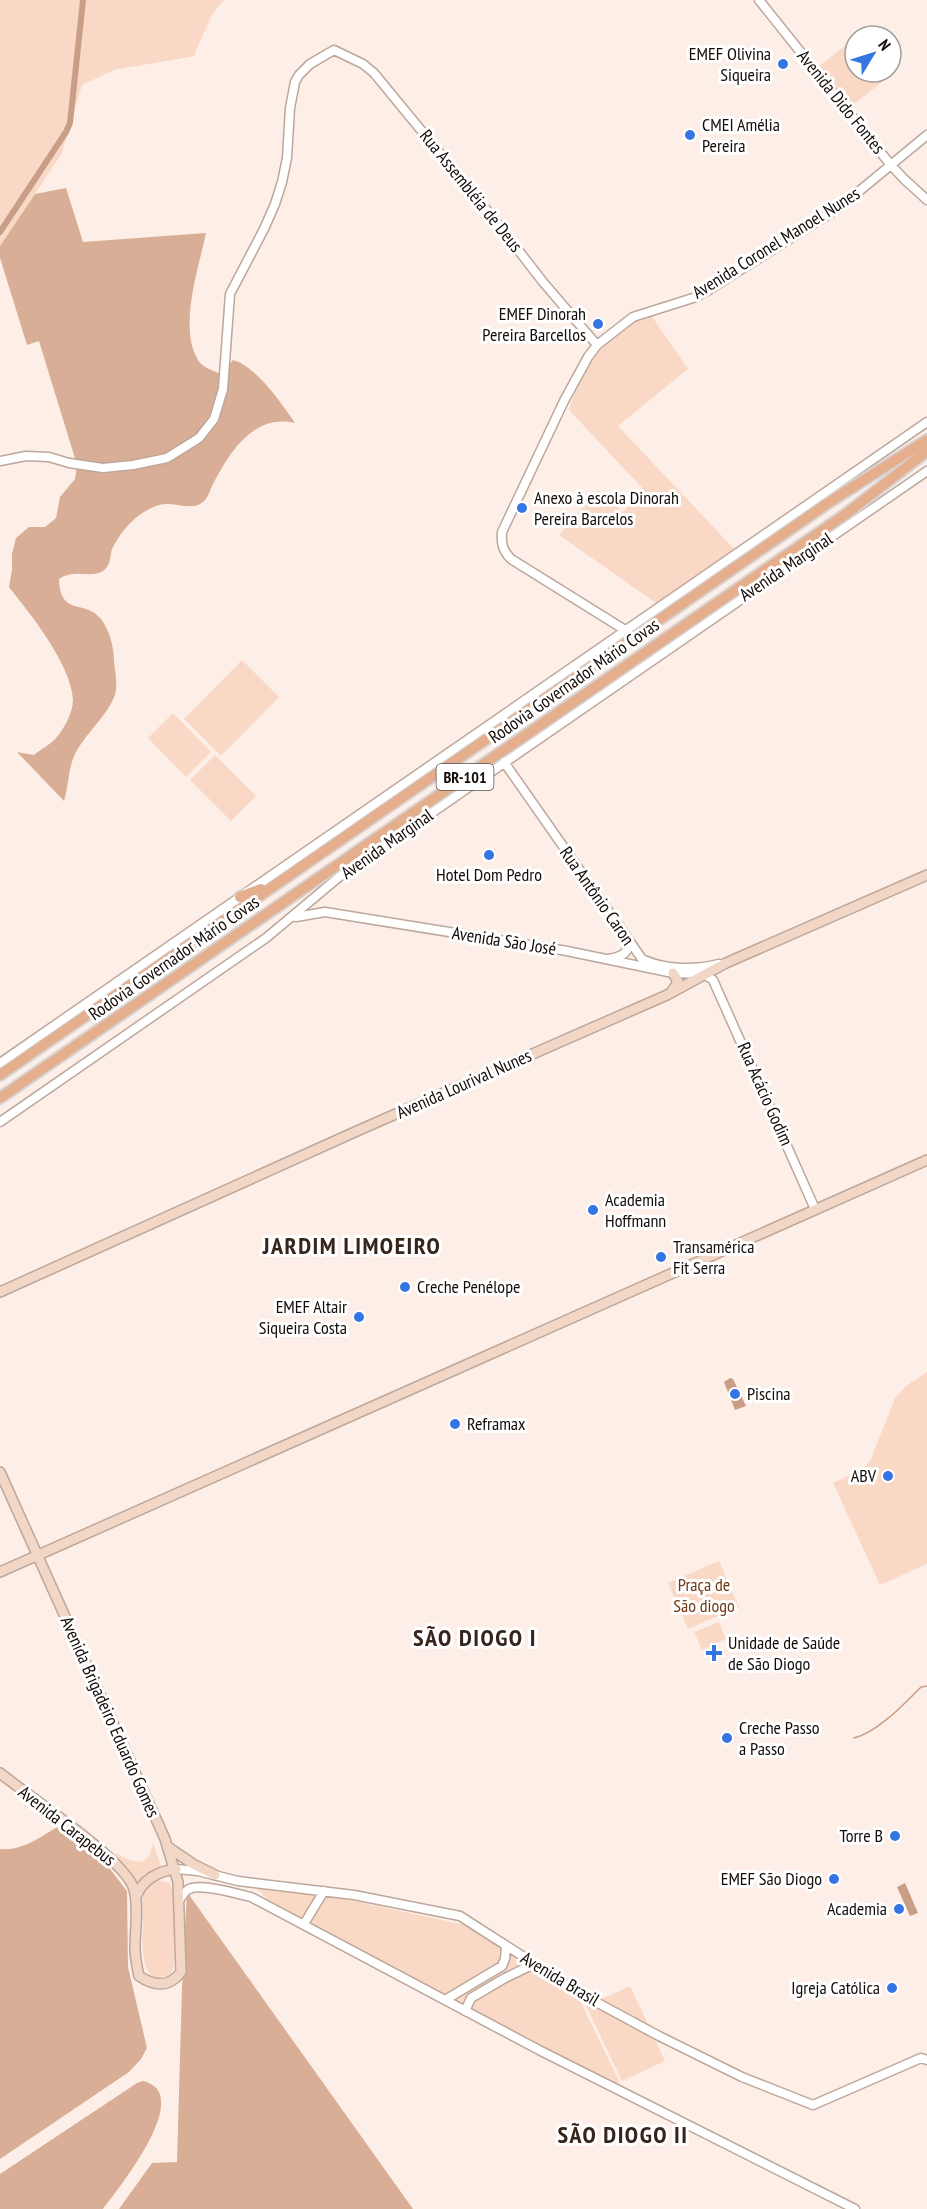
<svg xmlns="http://www.w3.org/2000/svg" width="927" height="2209" font-family="'PT Sans Narrow',sans-serif">
	<style>
		.green { fill: #fad8c6 }
		.forest { fill: #d9ae96 }
		.water { fill: #c89e87 }
		.lines { fill: none; stroke-linecap: round; stroke-linejoin: round }
		.stream { stroke: #c89e87; stroke-width: 1.5 }
		.canal { stroke: #c89e87; stroke-width: 6 }
		.tertiary-casing { stroke: #bda79b; stroke-width: 11 }
		.secondary-casing { stroke: #bda79b; stroke-width: 12 }
		.primary-casing { stroke: #d5d3d3; stroke-width: 14 }
		.tertiary { stroke: #fff; stroke-width: 8 }
		.secondary { stroke: #f2d7c6; stroke-width: 9 }
		.primary { stroke: #e5af8d; stroke-width: 10 }
		.poi-dot { fill: #3475e3; stroke: #fff; stroke-width: 2 }
		.labels { text-anchor: middle; stroke-width: 6; stroke-linejoin: round; paint-order: stroke }
		.shield { fill: #fff; stroke: #5a5552; stroke-width: 1.5 }
		.shield-label { font-size: 16px; font-weight: bold; fill: #130c08 }
		.poi-label { font-size: 18px; fill: #130c08; stroke: #fff; text-anchor: start }
		.street-label { font-size: 18px; fill: #130c08; stroke: #fff }
		.park-label { font-size: 18px; fill: #6f3916; stroke: #fff }
		.district-label { font-size: 24px; font-weight: bold; letter-spacing: 1.5px; fill: #36251b; stroke: #fff }
	</style>
	<rect width="100%" height="100%" fill="#fdefe7"/>
	<path class="green" d="M0,0H224L213,13L196,50L195,56L114,70L82,85L62,153L0,246Z
		M855,38V72H891V64L896,71L849,108L817,68Z
		M651,315L688,369L618,426L737,552L659,605L559,535L598,490L623,512L644,490L569,410C580,377 598,343 629,324C635,320 644,318 651,315Z
		M242,660L279,697L221,756L184,719Z
		M173,713L211,752L186,777L148,738Z
		M215,755L256,796L231,821L190,780Z
		M927,1372V1564L880,1585L833,1483L864,1469L871,1459L895,1398L906,1386Z
		M719,1561L739,1607L688,1629L668,1583Z
		M719,1622L726,1639L702,1650L694,1632Z
		M153,1843L161,1866L145,1874L137,1884L129,1869L115,1855L117,1854C135,1863 148,1869 153,1843Z
		M158,1880L170,1883L175,1899L174,1968L171,1973C138,1994 142,1937 143,1921C143,1912 141,1900 144,1892C146,1885 152,1882 158,1880Z
		M254,1886L331,1896L465,1925L578,1996L619,2081L617,2085L496,2025L267,1899Z
		M630,1986L665,2061L622,2081L586,2006Z"/>
	<path class="forest" d="M66,188L83,242L206,233C199,267 178,327 198,360C202,367 213,371 221,374L233,360C256,366 282,404 295,423C254,414 231,450 214,482C210,489 209,497 203,502C192,512 174,501 159,505C139,511 123,528 113,547C109,555 112,565 103,571C91,579 76,568 59,579C60,617 85,599 101,619C110,631 114,647 114,662C115,671 117,681 116,690C113,710 86,733 76,752C68,767 69,785 64,801L17,752L34,755C41,749 50,745 56,738C64,729 73,712 73,700C71,664 31,615 9,587L12,570V554L16,538L29,527H45L56,518L60,497L75,479L77,465L39,341L27,345L0,258V246L35,194Z
		M57,1827L110,1869L127,1891L128,1967L147,2048L141,2059L129,2072L0,2159V1849C22,1851 39,1838 57,1827Z
		M187,1892L413,2209H119L152,2163L177,2162L182,1987Z
		M143,2081C196,2093 118,2189 103,2209H0V2174L137,2083Z"/>
	<path class="water" d="M730,1378L733,1379L746,1406L735,1410L724,1382Z
		M905,1883L918,1913L910,1916L897,1887Z"/>
	<g class="lines">
		<path class="stream" d="M854,1738C878,1732 904,1704 921,1687L927,1686"/>
		<path class="canal" d="M0,232L66,132L70,123L83,0"/>
		<g class="tertiary-casing">
			<path id="tertiary" d="M759,0L890,164L904,179L927,200
				M0,461L26,456L49,457L69,463L103,468L133,465L167,458L199,438L214,419L223,389L230,294L264,229L275,204L282,182L287,158L290,108L295,82L299,75L310,64L334,50L363,64L374,73L498,224L543,282L597,345
				M625,630L511,559C503,551 501,544 502,532L564,401L588,357L597,345L633,317L696,297L707,291L840,207L927,135
				M504,762L642,959C665,970 695,970 719,964
				M296,917L325,912L567,951L673,973L704,974L713,980L815,1209
				M608,959C616,958 625,956 628,948L627,941
				M0,1063L927,422
				M0,1122L266,938L339,877L927,471
				M176,1869L198,1871L238,1881L354,1895L460,1916L583,1995L659,2036L742,2077L813,2105L921,2058L927,2060
				M180,1899C183,1895 185,1891 189,1889C202,1883 237,1894 251,1897L539,2050L855,2209
				M304,1924L324,1891
				M445,2000L502,1966L505,1959L506,1946
				M465,2011L471,1998L505,1978L534,1964"/>
		</g>
		<g class="secondary-casing">
			<path id="secondary" d="M672,991L678,982L673,973
				M0,1292L357,1131L667,995L726,963L927,875
				M0,1472L165,1839L178,1882L181,1972C169,1988 154,1986 139,1976C137,1967 135,1957 135,1948C135,1929 139,1908 134,1889C125,1859 28,1796 0,1773
				M0,1572L927,1160
				M168,1847L193,1864L215,1875
				M136,1897C142,1880 158,1871 176,1869"/>
		</g>
		<g class="primary-casing">
			<path id="primary" d="M240,897L261,889
				M0,1075L831,501L927,440
				M0,1098L846,514L927,451"/>
		</g>
		<use href="#tertiary" class="tertiary"/>
		<use href="#secondary" class="secondary"/>
		<use href="#primary" class="primary"/>
	</g>
	<g class="poi-dot">
		<circle cx="783" cy="64" r="6"/>
		<circle cx="690" cy="135" r="6"/>
		<circle cx="598" cy="324" r="6"/>
		<circle cx="522" cy="508" r="6"/>
		<circle cx="489" cy="855" r="6"/>
		<circle cx="593" cy="1210" r="6"/>
		<circle cx="661" cy="1257" r="6"/>
		<circle cx="405" cy="1287" r="6"/>
		<circle cx="359" cy="1317" r="6"/>
		<circle cx="735" cy="1394" r="6"/>
		<circle cx="455" cy="1424" r="6"/>
		<circle cx="888" cy="1476" r="6"/>
		<path d="M711 1644h6v6h6v6h-6v6h-6v-6h-6v-6h6z"/>
		<circle cx="727" cy="1738" r="6"/>
		<circle cx="895" cy="1836" r="6"/>
		<circle cx="834" cy="1879" r="6"/>
		<circle cx="899" cy="1909" r="6"/>
		<circle cx="892" cy="1988" r="6"/>
	</g>
	<g class="labels">
		<rect class="shield" x="436.5" y="764" width="57" height="26" rx="4.5"/>
		<g class="shield-label">
			<text x="465" y="783">BR-101</text>
		</g>
		<g class="poi-label">
			<text x="771" y="60" text-anchor="end">EMEF Olivina<tspan x="771" dy="21">Siqueira</tspan></text>
			<text x="702" y="131">CMEI Amélia<tspan x="702" dy="21">Pereira</tspan></text>
			<text x="586" y="320" text-anchor="end">EMEF Dinorah<tspan x="586" dy="21">Pereira Barcellos</tspan></text>
			<text x="534" y="504">Anexo à escola Dinorah<tspan x="534" dy="21">Pereira Barcelos</tspan></text>
			<text x="489" y="881" text-anchor="middle">Hotel Dom Pedro</text>
			<text x="605" y="1206">Academia<tspan x="605" dy="21">Hoffmann</tspan></text>
			<text x="673" y="1253">Transamérica<tspan x="673" dy="21">Fit Serra</tspan></text>
			<text x="417" y="1293">Creche Penélope</text>
			<text x="347" y="1313" text-anchor="end">EMEF Altair<tspan x="347" dy="21">Siqueira Costa</tspan></text>
			<text x="747" y="1400">Piscina</text>
			<text x="467" y="1430">Reframax</text>
			<text x="876" y="1482" text-anchor="end">ABV</text>
			<text x="728" y="1649">Unidade de Saúde<tspan x="728" dy="21">de São Diogo</tspan></text>
			<text x="739" y="1734">Creche Passo<tspan x="739" dy="21">a Passo</tspan></text>
			<text x="883" y="1842" text-anchor="end">Torre B</text>
			<text x="822" y="1885" text-anchor="end">EMEF São Diogo</text>
			<text x="887" y="1915" text-anchor="end">Academia</text>
			<text x="880" y="1994" text-anchor="end">Igreja Católica</text>
		</g>
		<g class="street-label">
			<text transform="translate(841 102) rotate(51)" y="6">Avenida Dido Fontes</text>
			<text transform="translate(471 191) rotate(51)" y="6">Rua Assembléia de Deus</text>
			<text transform="translate(776 243) rotate(-32)" y="6">Avenida Coronel Manoel Nunes</text>
			<text transform="translate(786 567) rotate(-34)" y="6">Avenida Marginal</text>
			<text transform="translate(574 681) rotate(-35)" y="6">Rodovia Governador Mário Covas</text>
			<text transform="translate(387 844) rotate(-35)" y="6">Avenida Marginal</text>
			<text transform="translate(597 896) rotate(55)" y="6">Rua Antônio Caron</text>
			<text transform="translate(504 941) rotate(9)" y="6">Avenida São José</text>
			<text transform="translate(174 958) rotate(-35)" y="6">Rodovia Governador Mário Covas</text>
			<text transform="translate(464 1084) rotate(-24)" y="6">Avenida Lourival Nunes</text>
			<text transform="translate(765 1094) rotate(66)" y="6">Rua Acácio Godim</text>
			<text transform="translate(110 1717) rotate(66)" y="6">Avenida Brigadeiro Eduardo Gomes</text>
			<text transform="translate(67 1826) rotate(38)" y="6">Avenida Carapebus</text>
			<text transform="translate(560 1979) rotate(31)" y="6">Avenida Brasil</text>
		</g>
		<g class="park-label">
			<text x="704" y="1591">Praça de<tspan x="704" dy="21">São diogo</tspan></text>
		</g>
		<g class="district-label">
			<text x="352" y="1254">JARDIM LIMOEIRO</text>
			<text x="475" y="1646">SÃO DIOGO I</text>
			<text x="623" y="2143">SÃO DIOGO II</text>
		</g>
	</g>
	<g transform="translate(873 54) rotate(52)"><circle r="28" fill="#ffffff" stroke="#a19e9c" stroke-width="1.5"/>
	<path d="M0-4.5L10 22L0 15L-10 22Z" fill="#3475e3"/>
	<text y="-9" font-size="16" font-weight="bold" text-anchor="middle" fill="#130c08">N</text>
	</g>
</svg>
